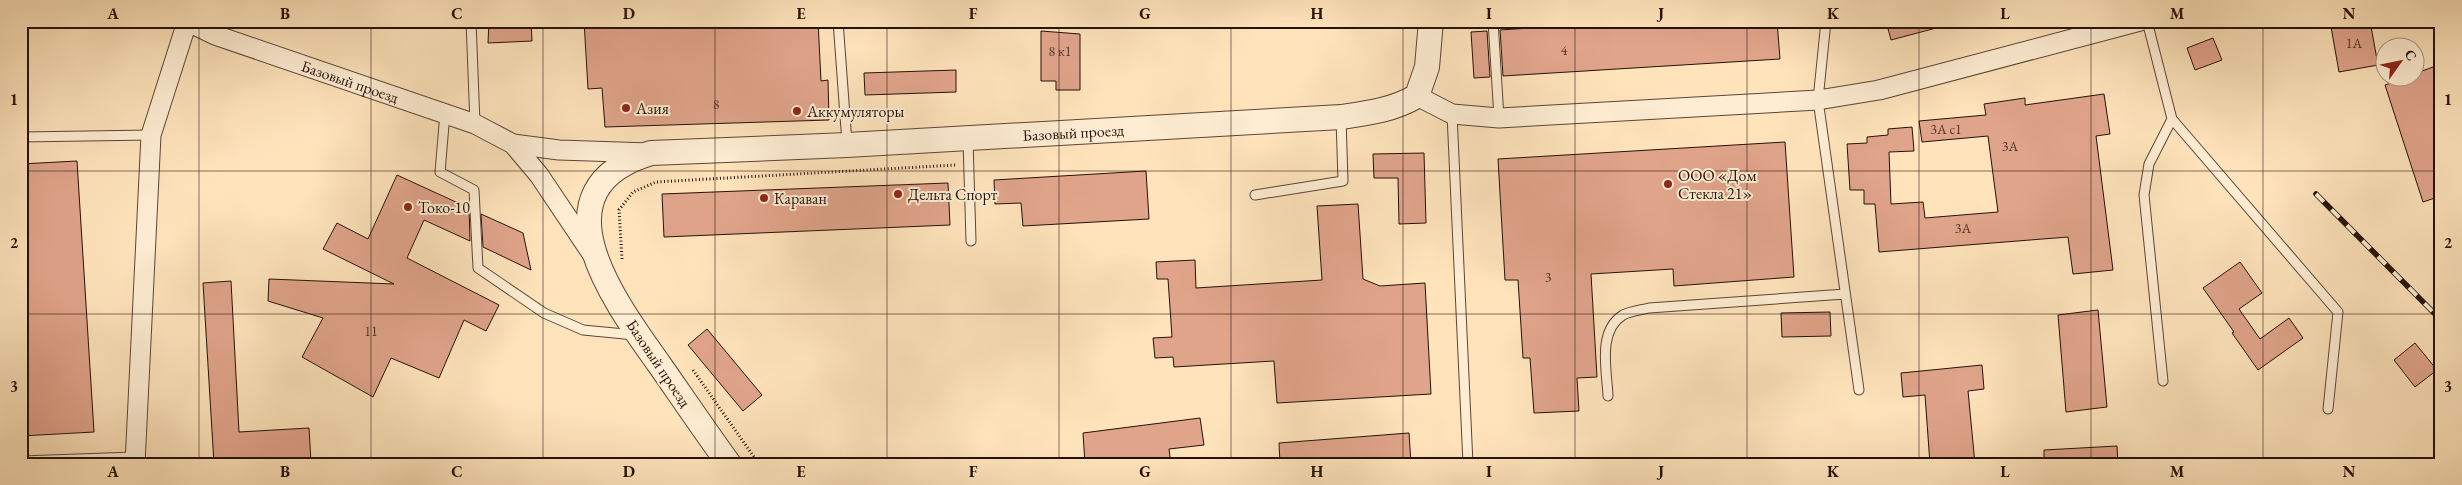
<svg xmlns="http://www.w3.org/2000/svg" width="2462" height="485" font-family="'EB Garamond',serif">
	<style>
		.building { fill: #e0a48b; stroke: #251109 }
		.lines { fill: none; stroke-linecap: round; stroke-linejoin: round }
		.service-casing { stroke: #5b4636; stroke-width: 11 }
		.minor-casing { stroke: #5b4636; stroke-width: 21 }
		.tertiary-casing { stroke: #5b4636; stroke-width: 26 }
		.path { stroke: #251109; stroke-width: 3; stroke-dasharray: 1 2.5; stroke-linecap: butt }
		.service { stroke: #feedd3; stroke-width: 9 }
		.minor { stroke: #feedd3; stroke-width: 19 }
		.tertiary { stroke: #feedd3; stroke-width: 24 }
		.rail-casing { stroke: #251109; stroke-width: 5.5 }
		.rail { stroke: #feedd3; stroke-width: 4; stroke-dasharray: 11; stroke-linecap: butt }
		.grid { fill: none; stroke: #251109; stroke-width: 1; stroke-opacity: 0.55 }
		.poi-dot { fill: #8f2418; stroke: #feedd3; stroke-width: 2 }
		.labels { text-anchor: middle; stroke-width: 4; stroke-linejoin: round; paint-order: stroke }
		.number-label { font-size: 14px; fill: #54362a }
		.street-label { font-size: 16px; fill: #251109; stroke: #feedd3 }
		.poi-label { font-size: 16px; fill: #251109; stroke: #feedd3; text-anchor: start }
		.neatline { fill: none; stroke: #251109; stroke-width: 2 }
		.grid-label { font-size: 16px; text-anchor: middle; font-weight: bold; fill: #251109 }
	</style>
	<rect width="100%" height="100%" fill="#fee3bb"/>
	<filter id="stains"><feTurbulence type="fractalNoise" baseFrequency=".004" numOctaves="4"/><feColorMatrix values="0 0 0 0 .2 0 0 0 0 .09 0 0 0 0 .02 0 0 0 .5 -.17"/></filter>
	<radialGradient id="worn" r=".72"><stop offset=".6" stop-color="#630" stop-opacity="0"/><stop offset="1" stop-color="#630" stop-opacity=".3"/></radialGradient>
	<path class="building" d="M489,21H531L532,41L488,43Z
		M584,21H818L821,81L828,80L829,120L605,127L602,88L588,89Z
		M1634,21H1777L1780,59L1503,76L1500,30Z
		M1886,21H1939L1940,27L1891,40Z
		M2330,21H2370L2378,65L2339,72Z
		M1041,31L1080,34V90H1056V81H1041Z
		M1487,31L1490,77L1474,78L1471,32Z
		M2213,38L2222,60L2195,70L2187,48Z
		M2441,64V196L2423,202L2385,85L2406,78H2414V74Z
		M956,70V92L865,95L864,73Z
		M2104,94L2110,134L2096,136L2113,270L2073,274L2068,237L1879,252L1875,204H1864V190H1850L1847,144L1867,143V137L1888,135V129L1912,127L1914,151L1889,152L1891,204L1923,202L1925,218L1998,212L1988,136L1922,142L1919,121L1986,115L1984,104L2025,98V105Z
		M1785,142L1794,277L1674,286L1673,269L1591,274L1597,377L1577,378L1579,411L1534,413L1530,358H1523L1518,280H1505L1498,159Z
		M1424,153L1426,223L1399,224L1398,178H1374L1373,154Z
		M77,161L94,432L21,436V164Z
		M1146,171L1149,219L1023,226L1021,203L995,204L994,180Z
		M397,175L469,208L470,241L424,220L407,258L499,305L486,331L464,320L439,378L391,358L373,397L302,357L323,318L268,301L269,279L394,284L323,249L337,223L368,239Z
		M948,183L950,225L664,237L662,194Z
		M1358,204L1363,279L1380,286L1425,283L1431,394L1277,403L1274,361L1174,367L1173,357L1155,358L1153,338L1172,337L1168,279H1157L1156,262L1195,260L1196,288L1322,280L1317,206Z
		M481,214L523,233L531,270L483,247Z
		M2240,262L2262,293L2239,309L2260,339L2289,318L2303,338L2258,370L2232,333L2234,332L2203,288Z
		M231,281L239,432L309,428L311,462L214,464L203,283Z
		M2098,310L2107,407L2066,412L2058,315Z
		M1830,312L1831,336L1782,337L1781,313Z
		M707,329L762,395L743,411L688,345Z
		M2415,343L2437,370L2415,387L2394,360Z
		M1982,365L1984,389L1968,391L1975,464H1930L1925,395L1903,397L1901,373Z
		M1200,418L1204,445L1169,449L1171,464H1085L1083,433Z
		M1409,433L1411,464H1280L1279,443Z
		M2117,446L2118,464H2044V450Z"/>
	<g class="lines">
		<g class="service-casing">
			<path id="service" d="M471,21L475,124
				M838,21L847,143
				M1493,21L1499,118
				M1826,21L1818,100L1859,390
				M2147,21L2172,119L2338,312L2328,409
				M445,113L440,172L474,190L478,268L544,313L583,330L635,335
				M1452,114L1468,464
				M21,137L151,135
				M968,140L971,241
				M1255,195L1343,181L1341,118
				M2163,381L2144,195L2149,164L2172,119
				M1608,396C1607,371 1597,331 1623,315C1630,311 1641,310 1649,308L1845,294
				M21,461L134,457"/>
		</g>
		<g class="minor-casing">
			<g id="minor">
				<path id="s1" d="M186,21L215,35L475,124L513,144L559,150L650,153"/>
				<path d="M1417,96L1452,114L1499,118L1818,100L1879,90L2140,21"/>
				<path d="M513,144L539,175L592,254"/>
				<path d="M135,464L151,135L187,22"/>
			</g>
		</g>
		<g class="tertiary-casing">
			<g id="tertiary">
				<path id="s2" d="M729,464C705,431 682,397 659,364C614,301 531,189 651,153L847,145L1341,117C1369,113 1393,110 1417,96L1427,67L1431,21"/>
			</g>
		</g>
		<path class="path" d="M622,259L619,210L633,192L656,182L955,165
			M693,370L759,464"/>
		<use href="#service" class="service"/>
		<use href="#minor" class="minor"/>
		<use href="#tertiary" class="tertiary"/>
		<g class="rail-casing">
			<path id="rail" d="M2316,194L2441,320"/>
		</g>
		<use href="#rail" class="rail"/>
	</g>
	<path class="grid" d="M199,21V464M371,21V464M543,21V464M715,21V464M887,21V464M1059,21V464M1231,21V464M1403,21V464M1575,21V464M1747,21V464M1919,21V464M2091,21V464M2263,21V464M21,171H2441M21,314H2441"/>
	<g class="poi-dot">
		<circle cx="626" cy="108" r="5"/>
		<circle cx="797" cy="111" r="5"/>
		<circle cx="1668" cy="184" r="5"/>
		<circle cx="898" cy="194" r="5"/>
		<circle cx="764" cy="198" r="5"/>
		<circle cx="408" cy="207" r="5"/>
	</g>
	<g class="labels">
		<g class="number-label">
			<text x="2354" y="48">1А</text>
			<text x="1564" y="55">4</text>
			<text x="1060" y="56">8 к1</text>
			<text x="716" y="109">8</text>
			<text x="1946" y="134">3А с1</text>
			<text x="2010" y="151">3А</text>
			<text x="1963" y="233">3А</text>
			<text x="1548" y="282">3</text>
			<text x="371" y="336">11</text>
		</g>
		<g class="street-label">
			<text dy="6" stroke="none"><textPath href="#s1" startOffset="175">Базовый проезд</textPath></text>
			<text dy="6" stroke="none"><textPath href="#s2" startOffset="806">Базовый проезд</textPath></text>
			<text transform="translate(659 363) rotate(56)" y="6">Базовый проезд</text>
		</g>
		<g class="poi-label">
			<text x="636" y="114">Азия</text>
			<text x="807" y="117">Аккумуляторы</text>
			<text x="1678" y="181">ООО «Дом<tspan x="1678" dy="18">Стекла 21»</tspan></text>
			<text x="908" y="200">Дельта Спорт</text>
			<text x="774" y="204">Караван</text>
			<text x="418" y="213">Токо-10</text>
		</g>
	</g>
	<rect width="2462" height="485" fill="none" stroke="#fee3bb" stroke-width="55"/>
	<g transform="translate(2400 62) rotate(57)"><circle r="24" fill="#feedd3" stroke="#a79582"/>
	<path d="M0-4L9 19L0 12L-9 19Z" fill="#8f2418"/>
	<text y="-8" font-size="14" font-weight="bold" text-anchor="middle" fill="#251109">С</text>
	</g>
	<rect x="28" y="28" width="2406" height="430" class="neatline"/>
	<g class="grid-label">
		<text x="113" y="19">A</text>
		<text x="285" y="19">B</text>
		<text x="457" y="19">C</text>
		<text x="629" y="19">D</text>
		<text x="801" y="19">E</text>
		<text x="973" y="19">F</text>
		<text x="1145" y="19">G</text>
		<text x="1317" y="19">H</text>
		<text x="1489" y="19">I</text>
		<text x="1661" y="19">J</text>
		<text x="1833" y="19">K</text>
		<text x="2005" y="19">L</text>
		<text x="2177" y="19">M</text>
		<text x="2349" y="19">N</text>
		<text x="14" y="105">1</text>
		<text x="2448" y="105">1</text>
		<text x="14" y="248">2</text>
		<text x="2448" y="248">2</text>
		<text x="14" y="392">3</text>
		<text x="2448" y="392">3</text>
		<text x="113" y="477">A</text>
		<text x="285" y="477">B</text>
		<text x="457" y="477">C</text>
		<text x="629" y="477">D</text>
		<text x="801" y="477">E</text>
		<text x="973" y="477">F</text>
		<text x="1145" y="477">G</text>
		<text x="1317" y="477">H</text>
		<text x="1489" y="477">I</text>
		<text x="1661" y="477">J</text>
		<text x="1833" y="477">K</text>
		<text x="2005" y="477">L</text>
		<text x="2177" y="477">M</text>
		<text x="2349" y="477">N</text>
	</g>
	<rect width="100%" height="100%" filter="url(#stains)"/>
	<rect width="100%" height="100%" fill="url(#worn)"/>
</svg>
